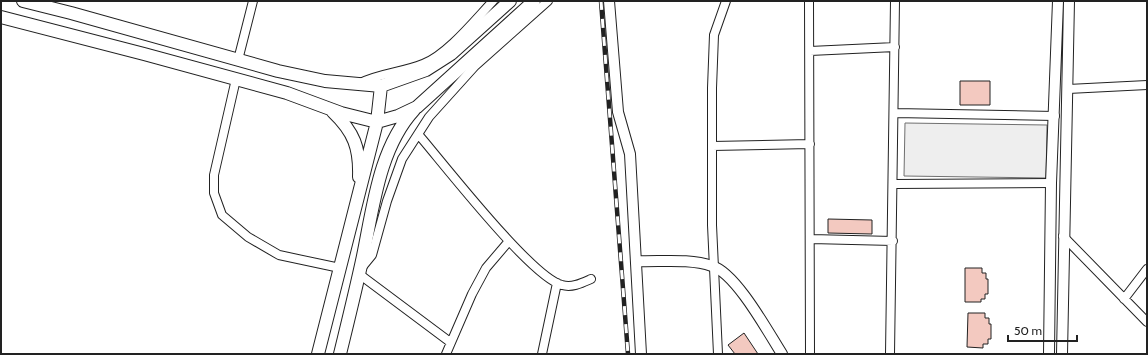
<svg xmlns="http://www.w3.org/2000/svg" width="1148" height="355" font-family="Cabin,sans-serif">
	<style>
		.green { fill: #eee; stroke: #6f6f6f }
		.building { fill: #f3c9c0; stroke: #222 }
		.lines { fill: none; stroke-linecap: round; stroke-linejoin: round }
		.minor-casing { stroke: #222; stroke-width: 10 }
		.tertiary-casing { stroke: #222; stroke-width: 12 }
		.secondary-casing { stroke: #222; stroke-width: 14 }
		.minor { stroke: #fff; stroke-width: 8 }
		.tertiary { stroke: #fff; stroke-width: 10 }
		.secondary { stroke: #fff; stroke-width: 12 }
		.rail-casing { stroke: #222; stroke-width: 4.5 }
		.rail { stroke: #fff; stroke-width: 3; stroke-dasharray: 9; stroke-linecap: butt }
	</style>
	<rect width="100%" height="100%" fill="#fff"/>
	<path class="green" d="M905,123L1047,125L1046,178L904,176Z"/>
	<path class="building" d="M960,81H990V105H960Z
		M828,219L872,220V234L828,233Z
		M965,268H982V273H986V279H988V294H985V299H981V302H965Z
		M968,313H985V318H989V324H991V339H988V344H983V348L967,347Z
		M744,333L758,354H735L728,345Z"/>
	<g class="lines">
		<g class="minor-casing">
			<path id="minor" d="M809,1L810,354
				M810,51L895,47
				M238,60L253,1
				M236,79L214,175V193L222,215L248,237L279,255L340,268
				M358,84C379,73 401,73 423,64C447,55 475,20 493,1
				M1068,89L1147,85
				M895,113L1055,116
				M418,134C443,163 532,278 562,285C572,288 582,283 591,279
				M712,146L810,144
				M894,184L1051,183
				M1063,236L1147,322
				M811,239L893,241
				M363,266L372,255L387,201L402,159L429,117L475,66L548,1
				M359,274L450,342
				M1124,299L1147,269
				M446,354L472,294L486,268L509,241
				M542,354L557,283
				M718,354L712,225V88L714,35L726,1
				M890,354L895,1"/>
		</g>
		<g class="tertiary-casing">
			<path id="tertiary" d="M609,1L618,112L630,154L641,354
				M636,261C660,262 689,258 712,266C736,273 768,332 782,354
				M1049,354L1051,183L1058,1
				M1062,354L1069,1"/>
		</g>
		<g class="secondary-casing">
			<path id="secondary" d="M23,1L71,13L278,71L325,81L381,86L426,70L451,54L510,1
				M1,17L144,54L287,93L341,113L377,122L398,116L417,107L534,1
				M333,112C354,132 360,148 359,177
				M318,354L377,122L381,86
				M340,354C348,321 356,289 363,256C373,208 379,148 414,110"/>
		</g>
		<use href="#minor" class="minor"/>
		<use href="#tertiary" class="tertiary"/>
		<use href="#secondary" class="secondary"/>
		<g class="rail-casing">
			<path id="rail" d="M601,1L628,354"/>
		</g>
		<use href="#rail" class="rail"/>
	</g>
	<rect width="1148" height="355" fill="none" stroke="#222222" stroke-width="4"/>
	<path d="M1008 335v6h69v-6" fill="none" stroke="#222222" stroke-width="2"/>
	<text x="1014" y="335" font-size="12" fill="#222222" stroke="#ffffff" stroke-width="3" paint-order="stroke">50 m</text>
</svg>
